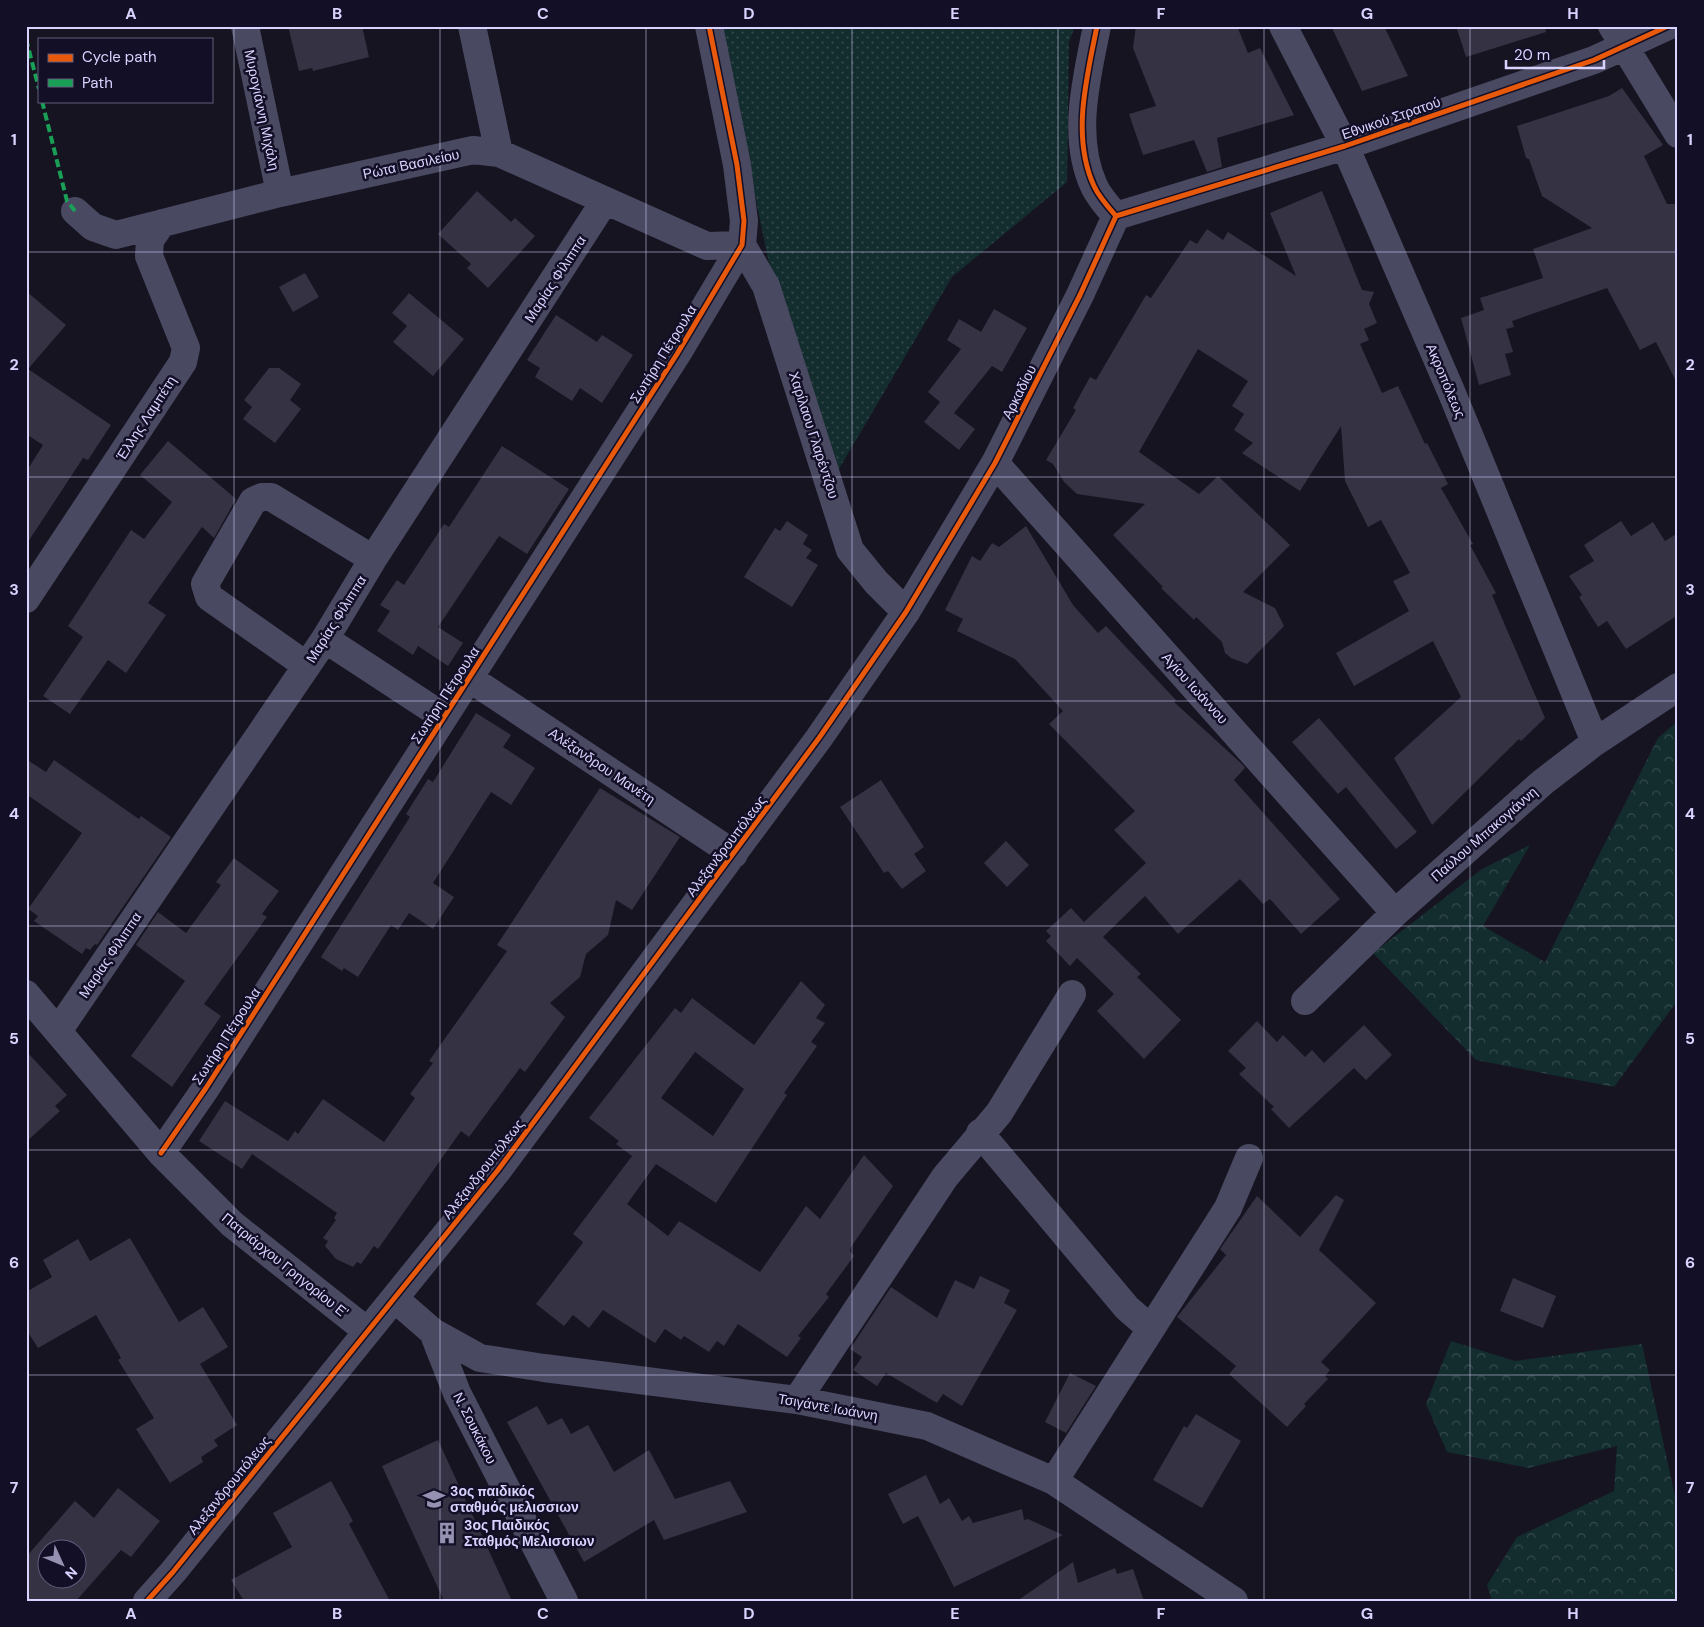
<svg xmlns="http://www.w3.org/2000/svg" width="1704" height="1627" font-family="'DM Sans',sans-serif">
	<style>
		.grass { fill: url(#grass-dots) }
		.forest { fill: url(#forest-crowns) }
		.building { fill: #343243; fill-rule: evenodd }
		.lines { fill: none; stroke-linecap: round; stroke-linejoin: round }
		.minor { stroke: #4a4962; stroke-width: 28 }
		.quiet { stroke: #1a9f57; stroke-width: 4; stroke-dasharray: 8 4; stroke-linecap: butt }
		.cycleway-casing { stroke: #130f26; stroke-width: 8 }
		.cycleway { stroke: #e8590c; stroke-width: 5 }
		.grid { fill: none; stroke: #d9d4ff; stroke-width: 1; stroke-opacity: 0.55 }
		.labels { text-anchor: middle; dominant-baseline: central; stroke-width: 5; stroke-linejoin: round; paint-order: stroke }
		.street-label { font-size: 14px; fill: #d9d4ff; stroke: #130f26 }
		.poi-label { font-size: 14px; font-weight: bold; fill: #d9d4ff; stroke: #130f26; text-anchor: start }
		.neatline { fill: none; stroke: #d9d4ff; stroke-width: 2 }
		.grid-label { font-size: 16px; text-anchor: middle; font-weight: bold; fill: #d9d4ff }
	</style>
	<defs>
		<pattern id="grass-dots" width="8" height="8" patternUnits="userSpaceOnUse" patternTransform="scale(1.25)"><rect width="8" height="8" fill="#132c2d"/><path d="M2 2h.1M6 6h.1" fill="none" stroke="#354a4c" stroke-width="1.8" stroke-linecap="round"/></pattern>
		<pattern id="forest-crowns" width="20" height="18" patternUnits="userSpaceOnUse" patternTransform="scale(1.25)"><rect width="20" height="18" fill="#132c2d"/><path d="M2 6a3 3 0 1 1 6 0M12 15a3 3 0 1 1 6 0" fill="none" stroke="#354a4c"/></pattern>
	</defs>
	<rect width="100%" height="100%" fill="#161421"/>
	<path class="grass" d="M 720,26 L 1075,26 L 1069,42 L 1067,182 L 952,277 L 833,479 L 772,278 Z"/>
	<path class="forest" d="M 1678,721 L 1676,815 L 1678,816 L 1678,1000 L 1614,1087 L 1476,1060 L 1373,953 L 1482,869 L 1530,845 L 1483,926 L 1545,962 L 1658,738 Z
		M 1451,1341 L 1515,1361 L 1642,1344 L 1678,1510 L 1678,1601 L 1492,1601 L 1487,1585 L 1517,1537 L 1614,1491 L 1617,1446 L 1528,1468 L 1447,1452 L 1426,1404 Z"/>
	<path class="building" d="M 288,26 L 362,26 L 369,57 L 313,71 L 312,68 L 299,71 Z
		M 1136,26 L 1237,26 L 1248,53 L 1260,48 L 1294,115 L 1217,138 L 1222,167 L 1207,172 L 1194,140 L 1143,155 L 1129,114 L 1156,106 L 1133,48 Z
		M 1331,26 L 1384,26 L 1408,76 L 1362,91 Z
		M 1456,26 L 1545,26 L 1546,32 L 1466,57 Z
		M 1622,88 L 1663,145 L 1644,156 L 1667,204 L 1678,204 L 1678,385 L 1656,342 L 1640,350 L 1607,288 L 1512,321 L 1514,327 L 1506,329 L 1513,352 L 1505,354 L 1511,375 L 1479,385 L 1461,318 L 1484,310 L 1480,298 L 1543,278 L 1533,249 L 1592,228 L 1542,196 L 1529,159 L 1526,158 L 1517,126 L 1609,96 Z
		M 477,191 L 511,222 L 515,218 L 535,236 L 488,288 L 467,268 L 471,264 L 438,234 Z
		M 1322,191 L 1362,290 L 1374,292 L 1369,304 L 1377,323 L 1364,329 L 1369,340 L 1360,344 L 1382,393 L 1398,386 L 1425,444 L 1427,443 L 1448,484 L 1441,488 L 1473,544 L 1470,545 L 1496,593 L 1492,595 L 1545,718 L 1521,741 L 1519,739 L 1432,825 L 1394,758 L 1461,697 L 1433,641 L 1354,686 L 1336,653 L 1409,611 L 1393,581 L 1410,573 L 1381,520 L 1368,527 L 1345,481 L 1341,426 L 1300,491 L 1242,453 L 1253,443 L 1234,430 L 1244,414 L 1232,406 L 1248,381 L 1198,349 L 1139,452 L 1199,494 L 1218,476 L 1290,545 L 1243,592 L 1275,608 L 1284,626 L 1247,664 L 1231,658 L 1225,653 L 1222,642 L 1196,617 L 1194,620 L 1161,588 L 1163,587 L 1113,535 L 1145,504 L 1077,494 L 1064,482 L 1053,464 L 1046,460 L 1076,410 L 1073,408 L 1090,377 L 1096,380 L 1146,295 L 1151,298 L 1190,240 L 1197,244 L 1207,229 L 1223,240 L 1228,232 L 1296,276 L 1270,213 Z
		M 305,273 L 319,297 L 293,312 L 279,287 Z
		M 26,291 L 66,325 L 28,369 L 111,425 L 88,460 L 83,458 L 26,545 L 26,472 L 43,445 L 26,434 Z
		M 409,293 L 464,339 L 433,376 L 393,342 L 407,326 L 392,313 Z
		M 994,309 L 1027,328 L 1002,372 L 992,366 L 954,413 L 975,429 L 959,450 L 924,422 L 940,402 L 945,406 L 928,392 L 961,349 L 947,340 L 959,319 L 981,332 Z
		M 556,315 L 597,342 L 602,335 L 633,355 L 602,403 L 580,388 L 572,401 L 535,377 L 540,368 L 527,360 Z
		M 269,368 L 279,368 L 301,384 L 290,400 L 301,409 L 275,443 L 243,419 L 252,407 L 244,400 Z
		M 168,441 L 236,499 L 214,538 L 202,527 L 148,603 L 166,615 L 126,673 L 108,660 L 70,714 L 43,696 L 83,637 L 68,626 L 131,530 L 144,539 L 172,502 L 140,475 Z
		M 502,446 L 569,489 L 527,554 L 499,536 L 438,627 L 463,643 L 448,666 L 418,646 L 413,655 L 377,631 L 390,611 L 380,605 L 397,580 L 404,585 L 444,524 L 449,527 Z
		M 787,521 L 808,535 L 803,544 L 812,550 L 806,558 L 818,565 L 792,607 L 744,577 L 775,528 L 780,531 Z
		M 1621,521 L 1631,536 L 1653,522 L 1665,541 L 1678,533 L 1678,615 L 1626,649 L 1607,621 L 1598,627 L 1579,597 L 1582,595 L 1569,576 L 1594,561 L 1584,545 Z
		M 1026,526 L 1073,605 L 1098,633 L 1106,626 L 1176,700 L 1174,702 L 1243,765 L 1245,768 L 1234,780 L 1340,899 L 1301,934 L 1270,899 L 1263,904 L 1240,879 L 1178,934 L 1145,896 L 1103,937 L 1141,974 L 1137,977 L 1181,1020 L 1144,1059 L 1097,1011 L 1114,994 L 1077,958 L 1070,966 L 1046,941 L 1051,936 L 1046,931 L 1071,908 L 1084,922 L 1146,863 L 1114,830 L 1135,811 L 1049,724 L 1063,711 L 1015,659 L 957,631 L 963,619 L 945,610 L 972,556 L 980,561 L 992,543 L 999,547 Z
		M 476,713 L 511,735 L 503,747 L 535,768 L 511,805 L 491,792 L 433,883 L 454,897 L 433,929 L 409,913 L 398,930 L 391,925 L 358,977 L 344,968 L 342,971 L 321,957 L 410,817 L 406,814 L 428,779 L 433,782 Z
		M 1319,718 L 1417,832 L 1396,849 L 1346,787 L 1338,794 L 1292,742 Z
		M 26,759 L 46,772 L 54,760 L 139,819 L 141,816 L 171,837 L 97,945 L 95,944 L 90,950 L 86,948 L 82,954 L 34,921 L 38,916 L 28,909 L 82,833 L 26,794 Z
		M 881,780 L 924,847 L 914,854 L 926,871 L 902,889 L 888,871 L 884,873 L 840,807 Z
		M 600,788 L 680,837 L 632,910 L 616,900 L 608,935 L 586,954 L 580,977 L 550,1003 L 565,1017 L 525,1072 L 520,1068 L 469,1137 L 461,1131 L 378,1249 L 374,1246 L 361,1264 L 357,1262 L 353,1267 L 336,1259 L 325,1246 L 328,1241 L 323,1238 L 336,1220 L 334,1218 L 337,1213 L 252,1154 L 242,1169 L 199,1141 L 225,1101 L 288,1141 L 295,1131 L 298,1134 L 323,1099 L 384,1142 L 415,1098 L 410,1094 L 433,1063 L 429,1061 L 507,951 L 497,945 Z
		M 1006,841 L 1029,865 L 1007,887 L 984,863 Z
		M 234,858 L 279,891 L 262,914 L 267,917 L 204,1004 L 221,1016 L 172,1087 L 131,1056 L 185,981 L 136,945 L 158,912 L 186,933 L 221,885 L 216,882 Z
		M 801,981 L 825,1005 L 816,1018 L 825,1023 L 811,1042 L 817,1046 L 784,1093 L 787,1095 L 716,1203 L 656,1164 L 627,1204 L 668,1236 L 679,1221 L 760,1272 L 806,1206 L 820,1219 L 864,1155 L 893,1186 L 851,1247 L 850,1251 L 854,1256 L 826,1294 L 829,1297 L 798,1336 L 801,1338 L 787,1357 L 738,1324 L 724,1346 L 717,1341 L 709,1352 L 684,1336 L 681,1340 L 665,1329 L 655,1343 L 603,1310 L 589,1328 L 573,1315 L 564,1326 L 536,1304 L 582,1244 L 583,1242 L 573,1234 L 632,1156 L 616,1144 L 619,1141 L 589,1118 L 675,1008 L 681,1013 L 692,998 L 754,1045 ZM 695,1052 L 744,1089 L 713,1136 L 661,1098 Z
		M 1257,1021 L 1277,1042 L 1283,1035 L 1305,1057 L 1312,1050 L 1324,1063 L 1364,1025 L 1392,1055 L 1366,1080 L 1354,1068 L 1289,1128 L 1271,1109 L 1274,1107 L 1239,1074 L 1246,1068 L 1228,1051 Z
		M 26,1051 L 67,1095 L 55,1106 L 60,1111 L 26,1142 Z
		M 1336,1195 L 1344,1200 L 1319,1250 L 1376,1303 L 1321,1362 L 1330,1370 L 1325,1376 L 1328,1379 L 1304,1404 L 1306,1406 L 1287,1427 L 1229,1374 L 1236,1366 L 1177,1317 L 1226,1255 L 1220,1249 L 1257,1196 L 1300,1237 Z
		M 130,1238 L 179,1322 L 203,1307 L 228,1347 L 200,1364 L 237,1425 L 214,1440 L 218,1446 L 201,1457 L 203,1462 L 170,1483 L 136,1429 L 154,1418 L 118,1360 L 121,1358 L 96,1315 L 38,1348 L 26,1329 L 26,1292 L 52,1277 L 43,1260 L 78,1239 L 90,1261 Z
		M 980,1276 L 1010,1290 L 1004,1303 L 1017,1310 L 962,1406 L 943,1394 L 937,1403 L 886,1373 L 877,1386 L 853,1370 L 862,1357 L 850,1349 L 891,1287 L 937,1318 L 955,1280 L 974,1289 Z
		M 1513,1278 L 1556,1296 L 1543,1328 L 1500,1311 Z
		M 1070,1373 L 1096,1386 L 1066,1433 L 1045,1422 Z
		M 537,1406 L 548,1425 L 562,1418 L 571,1434 L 588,1425 L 614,1472 L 649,1450 L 675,1499 L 730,1481 L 747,1512 L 664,1540 L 654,1520 L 584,1562 L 507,1422 Z
		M 1196,1414 L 1241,1441 L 1202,1508 L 1153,1480 L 1184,1426 L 1187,1428 Z
		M 438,1440 L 512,1601 L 444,1601 L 382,1466 Z
		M 926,1475 L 940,1504 L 949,1498 L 962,1521 L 969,1516 L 973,1523 L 1022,1509 L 1024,1520 L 1028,1519 L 1063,1535 L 954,1587 L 918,1516 L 903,1524 L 888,1494 Z
		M 331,1481 L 353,1521 L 349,1524 L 390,1601 L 244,1601 L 231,1580 L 292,1547 L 273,1513 Z
		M 118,1488 L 160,1521 L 131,1557 L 121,1550 L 76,1601 L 26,1601 L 26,1557 L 75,1501 L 94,1518 ZM 48,1550 L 78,1550 L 78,1580 L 48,1580 Z
		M 1073,1562 L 1078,1583 L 1115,1568 L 1117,1574 L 1133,1569 L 1144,1601 L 1017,1601 Z"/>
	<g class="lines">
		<path class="minor" d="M 245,26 L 280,193
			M 472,26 L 499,153
			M 1097,26 C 1087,77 1071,136 1094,186 C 1099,197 1108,207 1116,216
			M 1283,26 L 1345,146 L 1451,391 L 1595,742
			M 1612,26 L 1678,134
			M 75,211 L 93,227 L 116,235 L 280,193 L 473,150 L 499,153 L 707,246 L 742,245
			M 1116,216 L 1345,146 L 1594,60 L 1668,26
			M 742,245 L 766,286 L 850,550 L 876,582 L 906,612
			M 995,463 L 1395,913
			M 26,599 L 183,362 L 186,348 L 149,256 L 150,240 L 162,223
			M 325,639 L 444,717
			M 307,666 L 209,597 L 205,584 L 253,501 L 262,497 L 271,497 L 373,559
			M 469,678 L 734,854
			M 26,994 L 161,1153 L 232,1224 L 367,1331
			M 1305,1001 L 1395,913 L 1543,782 L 1595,742 L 1678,687
			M 58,1031 L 325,639 L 373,559 L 604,202
			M 980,1133 L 1127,1308 L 1150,1328
			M 161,1153 L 206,1088 L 677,354 L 742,245 L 744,221 L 737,165 L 709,26
			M 395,1299 L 433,1332 L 480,1358 L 544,1368 L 797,1400 L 927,1426 L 1054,1481 L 1234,1601
			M 433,1332 L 457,1393 L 564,1601
			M 797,1400 L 945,1177 L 999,1113 L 1072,994
			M 1054,1481 L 1228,1208 L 1249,1158
			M 147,1601 L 173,1572 L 498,1170 L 819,738 L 906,612 L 995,463 L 1080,295 L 1116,216"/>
		<path class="quiet" d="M 26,39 L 39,89
			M 42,101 L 67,201 L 75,211"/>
		<g class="cycleway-casing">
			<path id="cycleway" d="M 1097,26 C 1087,77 1071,136 1094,186 C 1099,197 1108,207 1116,216
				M 1116,216 L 1345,146 L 1594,60 L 1668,26
				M 161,1153 L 206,1088 L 677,354 L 742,245 L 744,221 L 737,165 L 709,26
				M 147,1601 L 173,1572 L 498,1170 L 819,738 L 906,612 L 995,463 L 1080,295 L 1116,216"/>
		</g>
		<use href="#cycleway" class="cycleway"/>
	</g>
	<path class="grid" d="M 234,26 L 234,1601M 440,26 L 440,1601M 646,26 L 646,1601M 852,26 L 852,1601M 1058,26 L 1058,1601M 1264,26 L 1264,1601M 1470,26 L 1470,1601M 26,252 L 1678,252M 26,477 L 1678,477M 26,701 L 1678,701M 26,926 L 1678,926M 26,1150 L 1678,1150M 26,1375 L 1678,1375"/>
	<defs>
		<g id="school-bare" transform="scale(1.725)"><path d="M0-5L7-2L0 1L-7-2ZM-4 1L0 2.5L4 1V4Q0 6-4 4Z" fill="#9591b1" stroke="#130f26" stroke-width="2.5" paint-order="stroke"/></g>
		<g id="building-bare" transform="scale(1.725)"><path d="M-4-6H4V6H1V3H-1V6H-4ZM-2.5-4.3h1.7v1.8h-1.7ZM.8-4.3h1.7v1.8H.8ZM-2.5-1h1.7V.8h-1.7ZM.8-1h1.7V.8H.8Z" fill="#9591b1" stroke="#130f26" stroke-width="2.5" paint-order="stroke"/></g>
	</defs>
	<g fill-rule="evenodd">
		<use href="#school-bare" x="434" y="1499"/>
		<use href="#building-bare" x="447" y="1533"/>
	</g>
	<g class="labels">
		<g class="street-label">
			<text transform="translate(262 110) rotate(78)">Μυρογιάννη Μιχάλη</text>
			<text transform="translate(1391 118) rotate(-19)">Εθνικού Στρατού</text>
			<text transform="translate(411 164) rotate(-12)">Ρώτα Βασιλείου</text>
			<text transform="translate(555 279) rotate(-57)">Μαρίας Φίλιππα</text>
			<text transform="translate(663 354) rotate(-58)">Σωτήρη Πέτρουλα</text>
			<text transform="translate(1446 381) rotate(67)">Ακροπόλεως</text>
			<text transform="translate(1019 392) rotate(-63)">Αρκαδίου</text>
			<text transform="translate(146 418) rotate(-57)">Έλλης Λαμπέτη</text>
			<text transform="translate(814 435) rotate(72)">Χαρίλαου Γλαρέντζου</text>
			<text transform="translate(336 619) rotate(-58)">Μαρίας Φίλιππα</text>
			<text transform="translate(1195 688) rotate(48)">Αγίου Ιωάννου</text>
			<text transform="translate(445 695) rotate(-57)">Σωτήρη Πέτρουλα</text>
			<text transform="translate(602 766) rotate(34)">Αλέξανδρου Μανέτη</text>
			<text transform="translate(1484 834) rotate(-41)">Παύλου Μπακογιάννη</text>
			<text transform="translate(726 846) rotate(-53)">Αλεξανδρουπόλεως</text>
			<text transform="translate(110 955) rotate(-56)">Μαρίας Φίλιππα</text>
			<text transform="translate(226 1036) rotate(-57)">Σωτήρη Πέτρουλα</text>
			<text transform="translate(483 1169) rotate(-52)">Αλεξανδρουπόλεως</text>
			<text transform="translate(285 1265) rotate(39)">Πατριάρχου Γρηγορίου Ε'</text>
			<text transform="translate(828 1407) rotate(10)">Τσιγάντε Ιωάννη</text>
			<text transform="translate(475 1428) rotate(63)">Ν. Σουκάκου</text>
			<text transform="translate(229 1485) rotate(-51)">Αλεξανδρουπόλεως</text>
		</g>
		<g class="poi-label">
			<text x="450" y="1491">3ος παιδικός<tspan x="450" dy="16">σταθμός μελισσιων</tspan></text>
			<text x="464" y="1525">3ος Παιδικός<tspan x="464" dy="16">Σταθμός Μελισσιων</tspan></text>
		</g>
	</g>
	<rect width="1704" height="1627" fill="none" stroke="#130f26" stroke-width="55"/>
	<rect x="38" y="38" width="175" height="65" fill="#130f26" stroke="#625e7d"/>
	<rect x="48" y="54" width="25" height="8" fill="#e8590c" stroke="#625e7d"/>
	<text x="82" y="62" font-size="15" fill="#d9d4ff">Cycle path</text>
	<rect x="48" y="79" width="25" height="8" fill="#1a9f57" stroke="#625e7d"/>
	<text x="82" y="88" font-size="15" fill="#d9d4ff">Path</text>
	<g transform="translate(62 1564) rotate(134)"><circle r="24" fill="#130f26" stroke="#625e7d"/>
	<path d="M0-4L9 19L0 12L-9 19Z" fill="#9591b1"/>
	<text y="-8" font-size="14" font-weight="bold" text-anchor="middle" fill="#d9d4ff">N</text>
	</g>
	<path d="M1506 60v8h98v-8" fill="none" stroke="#d9d4ff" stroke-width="2.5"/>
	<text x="1514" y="60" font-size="15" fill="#d9d4ff" stroke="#130f26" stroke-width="4" paint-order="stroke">20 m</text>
	<rect x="28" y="28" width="1648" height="1572" class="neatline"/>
	<g class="grid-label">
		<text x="131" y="19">A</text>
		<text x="337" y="19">B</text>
		<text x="543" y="19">C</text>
		<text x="749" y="19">D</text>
		<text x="955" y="19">E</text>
		<text x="1161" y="19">F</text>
		<text x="1367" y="19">G</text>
		<text x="1573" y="19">H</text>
		<text x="14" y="145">1</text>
		<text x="1690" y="145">1</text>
		<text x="14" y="370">2</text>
		<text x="1690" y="370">2</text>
		<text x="14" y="595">3</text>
		<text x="1690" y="595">3</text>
		<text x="14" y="819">4</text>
		<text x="1690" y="819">4</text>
		<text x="14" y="1044">5</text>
		<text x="1690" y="1044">5</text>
		<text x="14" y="1268">6</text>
		<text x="1690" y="1268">6</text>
		<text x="14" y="1493">7</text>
		<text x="1690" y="1493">7</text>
		<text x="131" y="1619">A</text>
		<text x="337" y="1619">B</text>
		<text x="543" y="1619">C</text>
		<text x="749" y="1619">D</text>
		<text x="955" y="1619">E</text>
		<text x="1161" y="1619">F</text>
		<text x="1367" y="1619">G</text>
		<text x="1573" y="1619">H</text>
	</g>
</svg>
